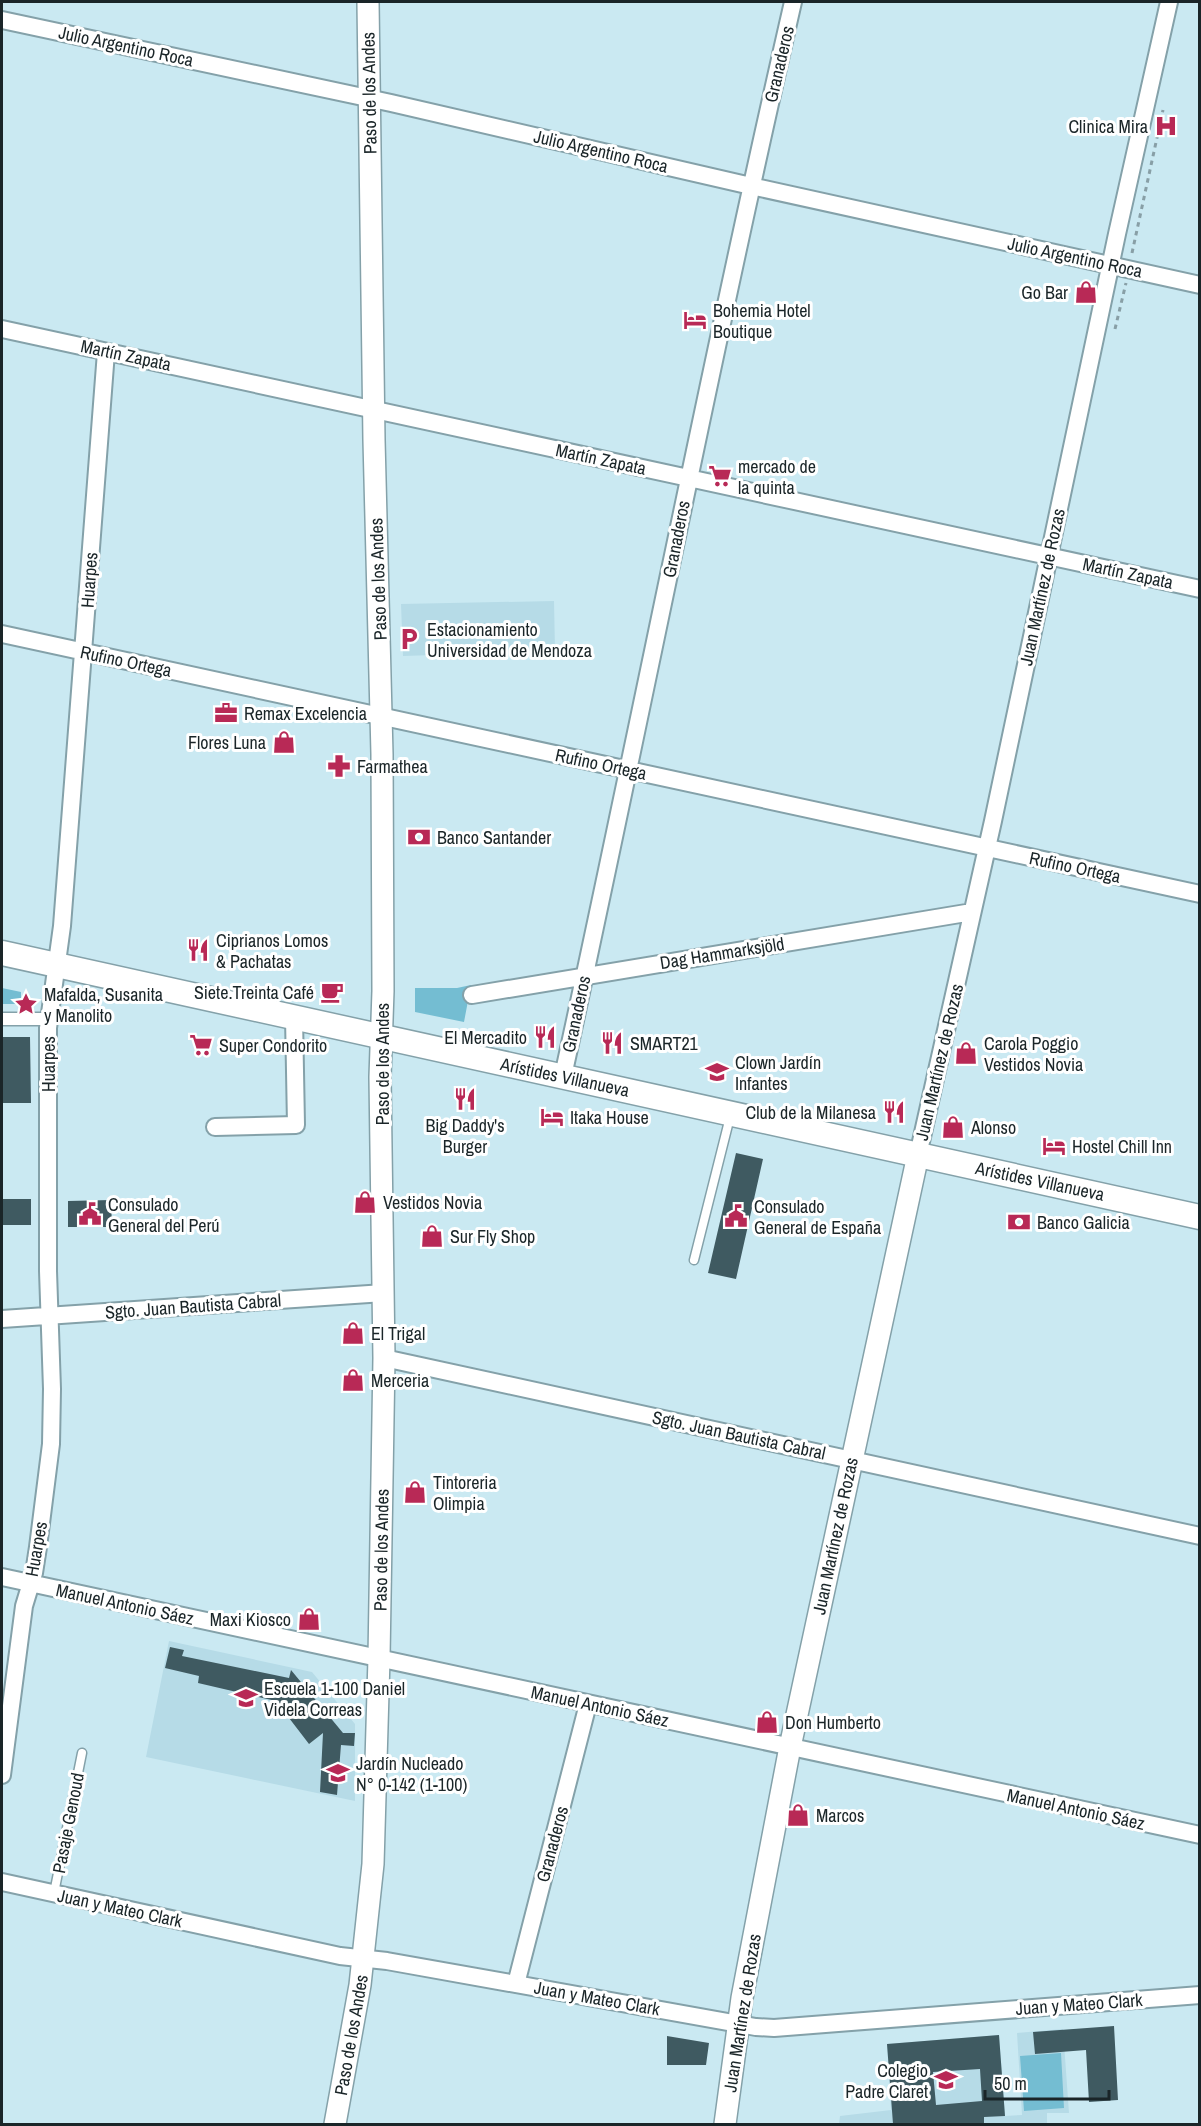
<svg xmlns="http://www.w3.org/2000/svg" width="1201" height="2126" font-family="'Archivo Narrow',sans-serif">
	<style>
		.built { fill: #b6dbe7 }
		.green { fill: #74bdd2 }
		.building { fill: #3f5a61; fill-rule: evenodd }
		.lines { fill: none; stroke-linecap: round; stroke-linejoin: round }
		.service-casing { stroke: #84a1a9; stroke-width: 11 }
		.pedestrian-casing { stroke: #84a1a9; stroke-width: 15 }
		.minor-casing { stroke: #84a1a9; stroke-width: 20 }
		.tertiary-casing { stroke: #84a1a9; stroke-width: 24 }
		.secondary-casing { stroke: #84a1a9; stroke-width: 27 }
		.path { stroke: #889fa6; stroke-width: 3; stroke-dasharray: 4.5 4.5; stroke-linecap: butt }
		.service { stroke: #fff; stroke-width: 8 }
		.pedestrian { stroke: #fff; stroke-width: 12 }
		.minor { stroke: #fff; stroke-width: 16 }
		.tertiary { stroke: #fff; stroke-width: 21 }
		.secondary { stroke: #fff; stroke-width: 24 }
		.labels { text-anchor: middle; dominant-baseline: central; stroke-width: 6; stroke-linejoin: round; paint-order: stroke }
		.street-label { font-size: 18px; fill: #1a2528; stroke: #fff }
		.poi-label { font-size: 18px; fill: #1a2528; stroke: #fff; text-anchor: start }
	</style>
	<rect width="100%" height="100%" fill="#cae9f2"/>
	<path class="built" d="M 554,601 L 555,651 L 403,656 L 401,604 Z
		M 169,1641 L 312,1672 L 355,1724 L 355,1801 L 146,1757 Z
		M 1063,2029 L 1069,2113 L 1047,2113 L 1047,2124 L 839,2124 L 840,2116 L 891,2110 L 887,2044 L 999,2035 L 1005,2116 L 1022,2115 L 1017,2033 Z"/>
	<path class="green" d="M 471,985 L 464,1022 L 415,1012 L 415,988 L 457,988 Z
		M 2,988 L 21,992 L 21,1004 L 2,1004 Z
		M 1061,2053 L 1064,2108 L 1024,2111 L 1020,2056 Z"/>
	<path class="building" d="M 2,1037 L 30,1037 L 31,1103 L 2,1103 Z
		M 736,1153 L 763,1159 L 736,1279 L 708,1273 Z
		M 2,1199 L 31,1199 L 31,1225 L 2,1225 Z
		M 111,1200 L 112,1227 L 68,1227 L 68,1201 Z
		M 170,1647 L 184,1650 L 182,1656 L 289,1678 L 291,1670 L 343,1733 L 355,1733 L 354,1746 L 341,1745 L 337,1795 L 320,1792 L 323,1733 L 309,1744 L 276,1701 L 198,1683 L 199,1676 L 165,1668 Z
		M 1114,2026 L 1118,2100 L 1089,2102 L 1086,2050 L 1035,2054 L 1033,2032 Z
		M 999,2035 L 1005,2116 L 984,2117 L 984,2124 L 893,2124 L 887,2044 ZM 980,2069 L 982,2101 L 936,2105 L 933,2072 Z
		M 667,2036 L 709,2043 L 706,2065 L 667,2065 Z"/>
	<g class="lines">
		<g class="service-casing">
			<path id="service" d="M 694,1260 L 730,1117
				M 54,1893 L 82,1753"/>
		</g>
		<g class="pedestrian-casing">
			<path id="pedestrian" d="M 2,1019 L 49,1019"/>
		</g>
		<g class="minor-casing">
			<path id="minor" d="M 2,20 L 391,103 L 751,186 L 1200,285
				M 2,329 L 1200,589
				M 2,634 L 1200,894
				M 472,995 L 972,912
				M 563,1076 C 641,718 711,359 793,2
				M 215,1127 L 296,1125 L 294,1017
				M 918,1155 L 993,821 L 1117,234 L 1169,2
				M 2,1319 L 384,1293
				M 384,1358 L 1200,1536
				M 2,1577 L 1200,1835
				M 2,1775 L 24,1606 L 34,1573 L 38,1547 L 51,1444 L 52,1389 L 48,1271 L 48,1028 L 62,926 L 106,352
				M 2,1882 L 340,1956 L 387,1961 L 756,2027 L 774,2028 L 1200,1995
				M 516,1984 L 588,1704"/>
		</g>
		<g class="tertiary-casing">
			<path id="tertiary" d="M 335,2124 L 360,1985 L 373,1864 L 379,1658 L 384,1358 L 380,1077 L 383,991 L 382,754 L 374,440 L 368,2
				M 725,2124 L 742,1998 L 790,1747 L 918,1155"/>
		</g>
		<g class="secondary-casing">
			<path id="secondary" d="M 2,953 L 1200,1217"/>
		</g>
		<path class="path" d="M 1132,253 L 1163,110
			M 1115,329 L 1126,283"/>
		<use href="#service" class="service"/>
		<use href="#pedestrian" class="pedestrian"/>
		<use href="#minor" class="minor"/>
		<use href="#tertiary" class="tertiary"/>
		<use href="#secondary" class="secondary"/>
	</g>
	<defs>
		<g id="hospital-bare" transform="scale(1.8)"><path d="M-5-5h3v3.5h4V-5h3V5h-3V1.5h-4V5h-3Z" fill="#b82956" stroke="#fff" stroke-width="2.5" paint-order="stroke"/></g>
		<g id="shop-bare" transform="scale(1.8)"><path d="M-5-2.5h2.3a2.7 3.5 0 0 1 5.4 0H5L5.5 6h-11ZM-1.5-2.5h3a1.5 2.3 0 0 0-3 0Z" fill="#b82956" stroke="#fff" stroke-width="2.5" paint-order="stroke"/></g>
		<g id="hotel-bare" transform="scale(1.8)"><path d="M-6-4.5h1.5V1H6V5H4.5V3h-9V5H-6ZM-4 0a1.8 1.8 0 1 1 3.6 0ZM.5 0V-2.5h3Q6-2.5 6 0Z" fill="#b82956" stroke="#fff" stroke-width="2.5" paint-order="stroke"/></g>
		<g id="supermarket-bare" transform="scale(1.8)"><path d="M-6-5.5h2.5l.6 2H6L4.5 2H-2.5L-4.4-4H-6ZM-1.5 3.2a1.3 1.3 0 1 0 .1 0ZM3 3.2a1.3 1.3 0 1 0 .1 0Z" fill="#b82956" stroke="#fff" stroke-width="2.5" paint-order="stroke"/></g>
		<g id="parking-bare" transform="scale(1.8)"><path d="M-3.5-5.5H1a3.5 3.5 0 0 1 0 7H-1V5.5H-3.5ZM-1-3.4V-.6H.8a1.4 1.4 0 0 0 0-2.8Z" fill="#b82956" stroke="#fff" stroke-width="2.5" paint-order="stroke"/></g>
		<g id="office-bare" transform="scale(1.8)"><path d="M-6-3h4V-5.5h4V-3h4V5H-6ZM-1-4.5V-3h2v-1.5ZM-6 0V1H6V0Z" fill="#b82956" stroke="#fff" stroke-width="2.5" paint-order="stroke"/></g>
		<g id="pharmacy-bare" transform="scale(1.8)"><path d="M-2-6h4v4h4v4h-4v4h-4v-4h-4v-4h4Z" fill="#b82956" stroke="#fff" stroke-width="2.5" paint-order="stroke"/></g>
		<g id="bank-bare" transform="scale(1.8)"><path d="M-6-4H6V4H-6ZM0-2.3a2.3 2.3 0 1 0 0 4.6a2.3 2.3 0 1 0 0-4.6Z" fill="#b82956" stroke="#fff" stroke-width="2.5" paint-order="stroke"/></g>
		<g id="restaurant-bare" transform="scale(1.8)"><path d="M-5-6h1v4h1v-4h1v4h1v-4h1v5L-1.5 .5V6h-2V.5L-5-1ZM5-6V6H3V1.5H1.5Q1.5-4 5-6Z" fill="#b82956" stroke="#fff" stroke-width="2.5" paint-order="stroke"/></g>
		<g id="cafe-bare" transform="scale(1.8)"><path d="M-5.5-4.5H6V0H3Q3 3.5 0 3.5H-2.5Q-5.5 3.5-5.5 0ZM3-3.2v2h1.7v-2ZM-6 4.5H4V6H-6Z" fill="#b82956" stroke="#fff" stroke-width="2.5" paint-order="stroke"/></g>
		<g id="sight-bare" transform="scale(1.8)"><path d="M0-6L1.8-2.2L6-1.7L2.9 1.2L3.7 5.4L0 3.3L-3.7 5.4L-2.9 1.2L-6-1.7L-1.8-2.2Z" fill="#b82956" stroke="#fff" stroke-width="2.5" paint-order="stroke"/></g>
		<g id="school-bare" transform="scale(1.8)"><path d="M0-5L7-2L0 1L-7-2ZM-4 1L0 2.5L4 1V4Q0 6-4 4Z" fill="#b82956" stroke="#fff" stroke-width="2.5" paint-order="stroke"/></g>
		<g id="civic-bare" transform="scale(1.8)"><path d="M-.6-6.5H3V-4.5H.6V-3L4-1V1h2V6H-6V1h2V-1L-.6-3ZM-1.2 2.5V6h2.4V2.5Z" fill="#b82956" stroke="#fff" stroke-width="2.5" paint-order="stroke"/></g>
	</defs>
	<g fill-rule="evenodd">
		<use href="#hospital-bare" x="1166" y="126"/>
		<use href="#shop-bare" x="1086" y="292"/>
		<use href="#hotel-bare" x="695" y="320"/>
		<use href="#supermarket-bare" x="720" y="476"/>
		<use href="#parking-bare" x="409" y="639"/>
		<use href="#office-bare" x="226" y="713"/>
		<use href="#shop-bare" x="284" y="742"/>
		<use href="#pharmacy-bare" x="339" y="766"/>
		<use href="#bank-bare" x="419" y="837"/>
		<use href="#restaurant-bare" x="198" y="950"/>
		<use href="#cafe-bare" x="332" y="992"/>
		<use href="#sight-bare" x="26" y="1004"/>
		<use href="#restaurant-bare" x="545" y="1037"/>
		<use href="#restaurant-bare" x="612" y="1043"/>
		<use href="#supermarket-bare" x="201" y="1045"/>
		<use href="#shop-bare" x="966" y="1053"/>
		<use href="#school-bare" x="717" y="1072"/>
		<use href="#restaurant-bare" x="465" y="1099"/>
		<use href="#restaurant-bare" x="894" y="1112"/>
		<use href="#hotel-bare" x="552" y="1117"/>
		<use href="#shop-bare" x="953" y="1127"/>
		<use href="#hotel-bare" x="1054" y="1146"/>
		<use href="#shop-bare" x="365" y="1202"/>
		<use href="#civic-bare" x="90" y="1214"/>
		<use href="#civic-bare" x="736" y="1216"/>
		<use href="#bank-bare" x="1019" y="1222"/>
		<use href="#shop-bare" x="432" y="1236"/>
		<use href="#shop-bare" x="353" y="1333"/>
		<use href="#shop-bare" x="353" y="1380"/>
		<use href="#shop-bare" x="415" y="1492"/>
		<use href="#shop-bare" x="309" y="1619"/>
		<use href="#school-bare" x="246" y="1698"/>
		<use href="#shop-bare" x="767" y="1722"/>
		<use href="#school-bare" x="338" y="1773"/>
		<use href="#shop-bare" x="798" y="1815"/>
		<use href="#school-bare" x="946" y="2080"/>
	</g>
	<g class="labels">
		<g class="street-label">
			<text transform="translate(126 46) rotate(12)">Julio Argentino Roca</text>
			<text transform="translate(779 64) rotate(-77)">Granaderos</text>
			<text transform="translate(369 93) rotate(-91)">Paso de los Andes</text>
			<text transform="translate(601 151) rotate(13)">Julio Argentino Roca</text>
			<text transform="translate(1075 257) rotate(12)">Julio Argentino Roca</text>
			<text transform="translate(126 355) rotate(12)">Martín Zapata</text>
			<text transform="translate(601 459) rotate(12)">Martín Zapata</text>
			<text transform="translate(676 539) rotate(-79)">Granaderos</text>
			<text transform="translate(1128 573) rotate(12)">Martín Zapata</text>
			<text transform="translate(378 579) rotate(-92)">Paso de los Andes</text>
			<text transform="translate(89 580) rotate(-86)">Huarpes</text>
			<text transform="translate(1042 587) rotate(-78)">Juan Martínez de Rozas</text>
			<text transform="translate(126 661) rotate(12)">Rufino Ortega</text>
			<text transform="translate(601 764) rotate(12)">Rufino Ortega</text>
			<text transform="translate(1075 867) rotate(12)">Rufino Ortega</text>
			<text transform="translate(722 953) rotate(-9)">Dag Hammarksjöld</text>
			<text transform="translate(576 1014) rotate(-78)">Granaderos</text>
			<text transform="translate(939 1062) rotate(-77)">Juan Martínez de Rozas</text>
			<text transform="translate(48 1064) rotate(-90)">Huarpes</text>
			<text transform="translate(382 1064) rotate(-90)">Paso de los Andes</text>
			<text transform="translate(565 1077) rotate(12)">Arístides Villanueva</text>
			<text transform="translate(1040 1181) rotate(12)">Arístides Villanueva</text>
			<text transform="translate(193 1306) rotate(-4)">Sgto. Juan Bautista Cabral</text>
			<text transform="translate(739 1435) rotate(12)">Sgto. Juan Bautista Cabral</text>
			<text transform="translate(835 1536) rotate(-78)">Juan Martínez de Rozas</text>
			<text transform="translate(36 1549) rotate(-80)">Huarpes</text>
			<text transform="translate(381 1550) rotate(-89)">Paso de los Andes</text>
			<text transform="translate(125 1604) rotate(12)">Manuel Antonio Sáez</text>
			<text transform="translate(600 1706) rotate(12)">Manuel Antonio Sáez</text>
			<text transform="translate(1076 1809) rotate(12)">Manuel Antonio Sáez</text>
			<text transform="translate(68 1823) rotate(-79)">Pasaje Genoud</text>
			<text transform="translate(552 1844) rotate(-75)">Granaderos</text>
			<text transform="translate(120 1908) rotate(12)">Juan y Mateo Clark</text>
			<text transform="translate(597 1998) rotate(10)">Juan y Mateo Clark</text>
			<text transform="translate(1079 2004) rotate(-4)">Juan y Mateo Clark</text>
			<text transform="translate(742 2013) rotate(-81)">Juan Martínez de Rozas</text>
			<text transform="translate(351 2035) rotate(-80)">Paso de los Andes</text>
		</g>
		<g class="poi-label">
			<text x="1148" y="126" text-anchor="end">Clinica Mira</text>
			<text x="1068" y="292" text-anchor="end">Go Bar</text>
			<text x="713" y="310">Bohemia Hotel<tspan x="713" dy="21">Boutique</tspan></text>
			<text x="738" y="466">mercado de<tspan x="738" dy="21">la quinta</tspan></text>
			<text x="427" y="629">Estacionamiento<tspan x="427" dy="21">Universidad de Mendoza</tspan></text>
			<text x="244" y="713">Remax Excelencia</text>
			<text x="266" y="742" text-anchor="end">Flores Luna</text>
			<text x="357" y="766">Farmathea</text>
			<text x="437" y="837">Banco Santander</text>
			<text x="216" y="940">Ciprianos Lomos<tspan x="216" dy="21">&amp; Pachatas</tspan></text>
			<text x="314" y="992" text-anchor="end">Siete.Treinta Café</text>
			<text x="44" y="994">Mafalda, Susanita<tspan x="44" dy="21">y Manolito</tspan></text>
			<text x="527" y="1037" text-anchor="end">El Mercadito</text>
			<text x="630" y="1043">SMART21</text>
			<text x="984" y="1043">Carola Poggio<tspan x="984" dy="21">Vestidos Novia</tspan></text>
			<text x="219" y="1045">Super Condorito</text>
			<text x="735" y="1062">Clown Jardín<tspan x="735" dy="21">Infantes</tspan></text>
			<text x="876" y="1112" text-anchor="end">Club de la Milanesa</text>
			<text x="570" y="1117">Itaka House</text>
			<text x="465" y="1125" text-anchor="middle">Big Daddy's<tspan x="465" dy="21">Burger</tspan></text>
			<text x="971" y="1127">Alonso</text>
			<text x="1072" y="1146">Hostel Chill Inn</text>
			<text x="383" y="1202">Vestidos Novia</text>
			<text x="108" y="1204">Consulado<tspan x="108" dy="21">General del Perú</tspan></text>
			<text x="754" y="1206">Consulado<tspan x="754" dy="21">General de España</tspan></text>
			<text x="1037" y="1222">Banco Galicia</text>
			<text x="450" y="1236">Sur Fly Shop</text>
			<text x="371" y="1333">El Trigal</text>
			<text x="371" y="1380">Merceria</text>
			<text x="433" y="1482">Tintoreria<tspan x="433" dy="21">Olimpia</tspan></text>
			<text x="291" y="1619" text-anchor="end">Maxi Kiosco</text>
			<text x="264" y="1688">Escuela 1-100 Daniel<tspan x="264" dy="21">Videla Correas</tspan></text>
			<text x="785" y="1722">Don Humberto</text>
			<text x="356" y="1763">Jardín Nucleado<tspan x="356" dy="21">N° 0-142 (1-100)</tspan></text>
			<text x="816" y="1815">Marcos</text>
			<text x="928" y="2070" text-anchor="end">Colegio<tspan x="928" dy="21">Padre Claret</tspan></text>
		</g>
	</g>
	<rect width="1201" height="2126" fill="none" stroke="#1a2528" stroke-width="6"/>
	<path d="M985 2090v9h124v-9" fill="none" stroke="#1a2528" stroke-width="3"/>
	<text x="994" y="2090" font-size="18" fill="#1a2528" stroke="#ffffff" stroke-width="4.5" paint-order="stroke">50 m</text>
</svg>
